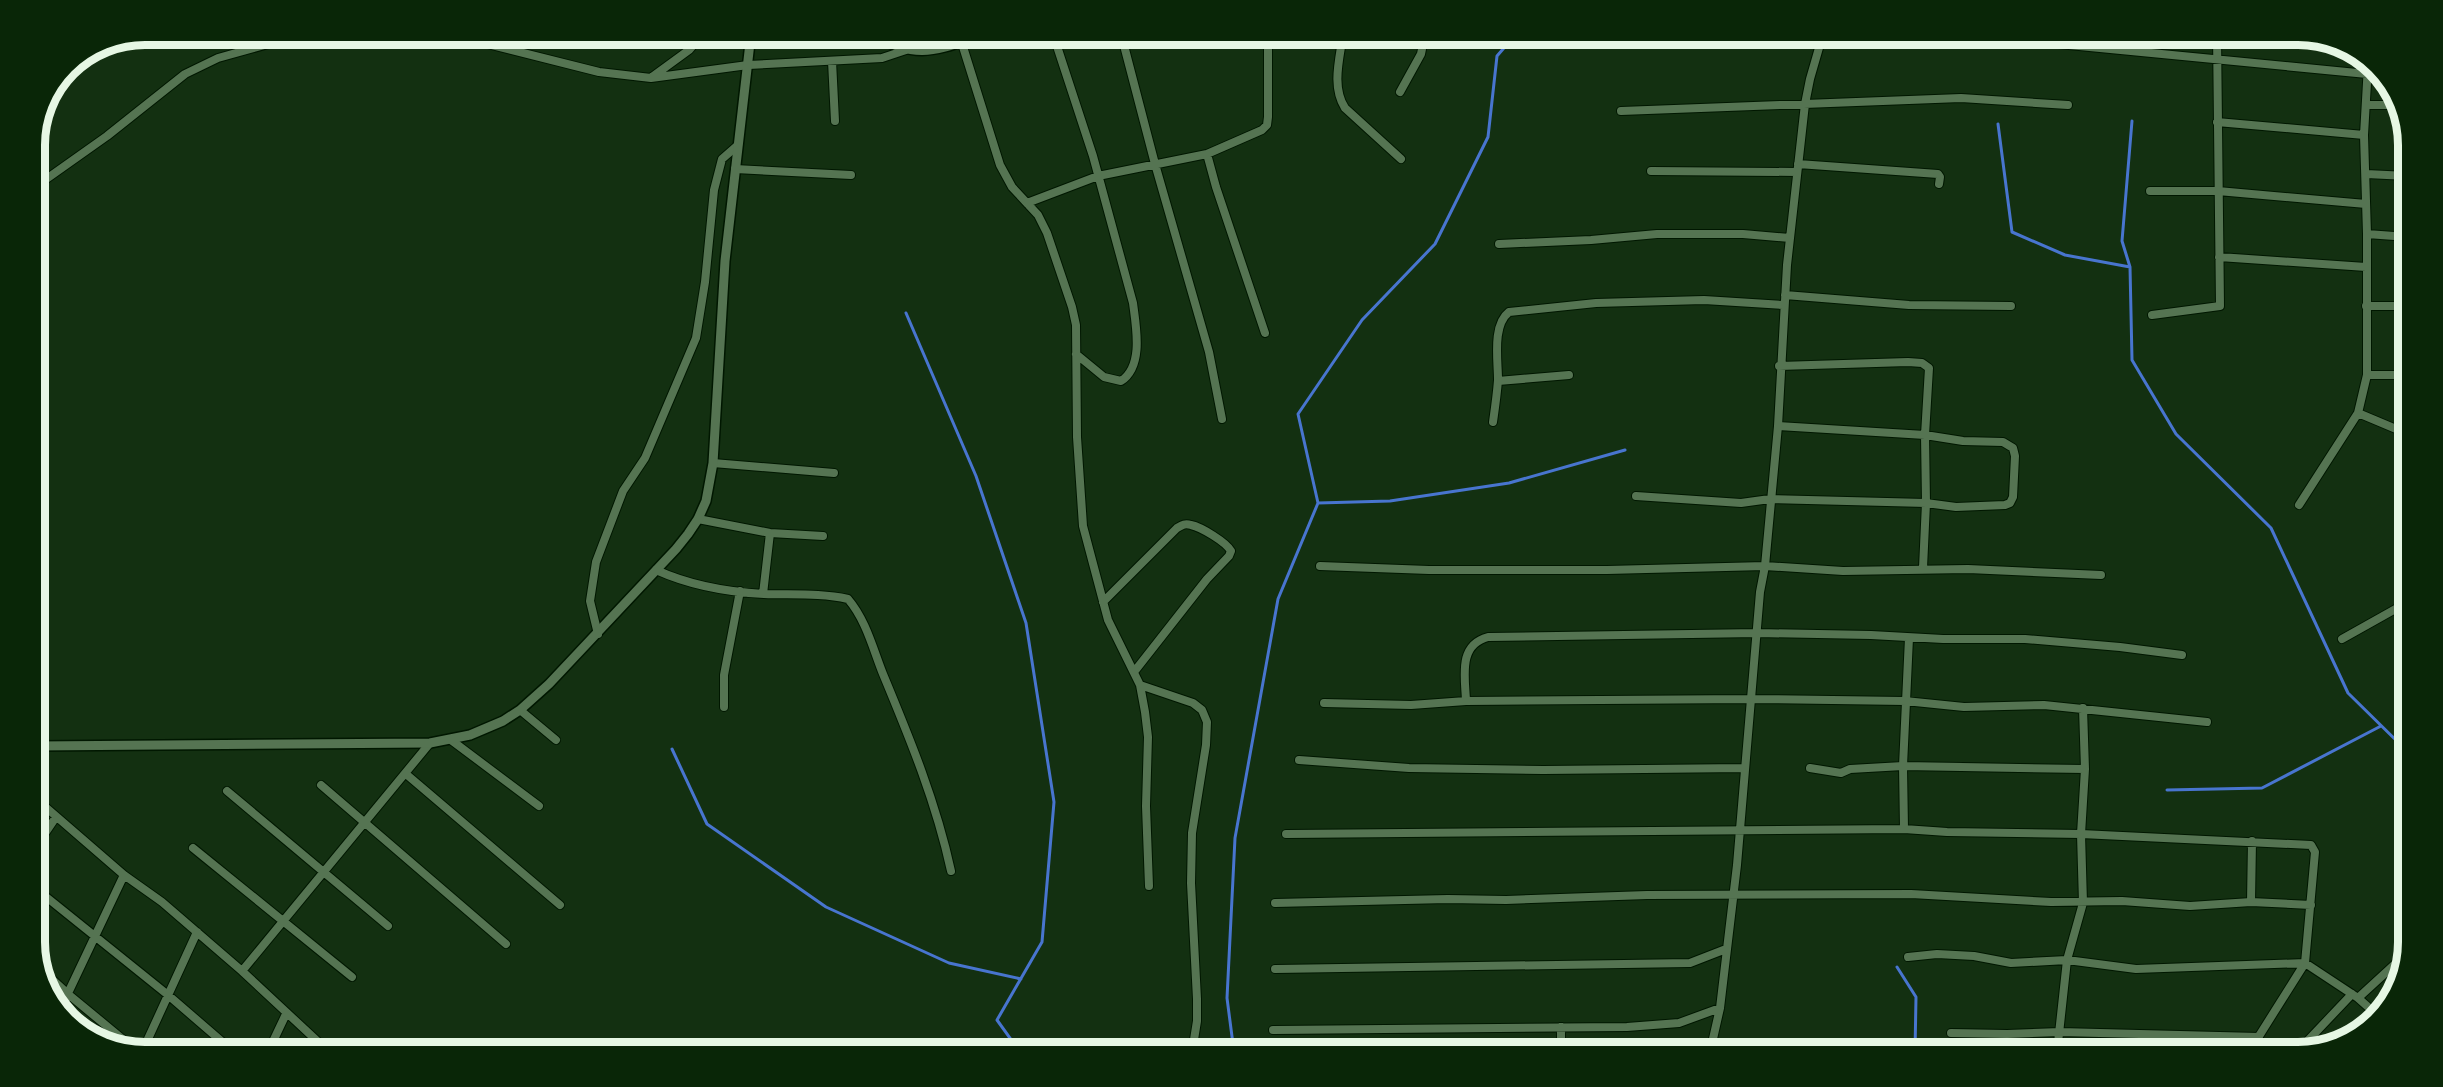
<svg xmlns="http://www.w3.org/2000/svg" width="2443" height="1087" font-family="'Roboto Condensed',sans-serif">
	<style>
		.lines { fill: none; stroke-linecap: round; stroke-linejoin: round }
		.stream { stroke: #4875cf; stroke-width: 3 }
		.minor-casing { stroke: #001700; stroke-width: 10 }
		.tertiary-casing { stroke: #001700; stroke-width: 12 }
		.minor { stroke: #557452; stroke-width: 8 }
		.tertiary { stroke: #557452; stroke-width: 9 }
		.rim { fill: none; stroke: #e6f7e4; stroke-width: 8 }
	</style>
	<rect width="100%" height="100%" fill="#133011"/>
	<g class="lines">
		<path class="stream" d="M 2132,121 L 2122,241 L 2130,267 L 2132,360 L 2176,434 L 2271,528 L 2348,693 L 2408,752
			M 1998,124 L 2012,232 L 2065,255 L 2130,267
			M 906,313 L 976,476 L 1026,623 L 1054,802 L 1042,942 L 997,1020 L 1020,1052
			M 1318,503 L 1390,501 L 1509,483 L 1625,450
			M 672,749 L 707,824 L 826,907 L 949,963 L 1021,979
			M 2167,790 L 2262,788 L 2381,726
			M 1897,967 L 1916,997 L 1915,1052
			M 1234,1052 L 1227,998 L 1235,838 L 1278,599 L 1318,503 L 1298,414 L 1362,320 L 1435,244 L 1488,137 L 1497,56 L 1516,34"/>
		<g class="minor-casing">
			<path id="minor" d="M 448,34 L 599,72 L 651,78 L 748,65 L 882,58 L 906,50
				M 959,34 L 1000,165 L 1012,187 L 1038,215 L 1047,233 L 1072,307 L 1076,325 L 1077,437 L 1083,526 L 1108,620 L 1140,685 L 1145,712 L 1148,737 L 1146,806 L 1149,886
				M 1053,34 L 1093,156 L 1133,303 C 1136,327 1144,366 1121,381 L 1104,377 L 1076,354
				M 1121,34 L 1155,164 L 1209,352 L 1222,419
				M 1343,34 C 1340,58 1331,86 1345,108 L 1401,159
				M 1942,34 L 2038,42 L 2367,74
				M 1823,36 L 1877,34
				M 1623,42 L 1821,41
				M 832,61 L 835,121
				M 2368,65 L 2364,135 L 2367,234 L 2367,375 L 2408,375
				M 652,77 L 689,50 L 703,34
				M 1400,92 L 1421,54 L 1425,34
				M 2366,105 L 2397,105
				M 1621,111 L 1961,98 L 2068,105
				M 2217,122 L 2364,135
				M 1207,154 L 1216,187 L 1265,333
				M 1798,164 L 1938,174 L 1940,177 L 1939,184
				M 735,169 L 851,175
				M 1651,171 L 1797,172
				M 2366,174 L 2408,176
				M 35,187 L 107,136 L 185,74 L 218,58 L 304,34
				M 2150,191 L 2218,191 L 2366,204
				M 1027,203 L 1098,176 L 1207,154 L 1262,130 L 1267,125 L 1268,117 L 1268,34
				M 2367,234 L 2408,237
				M 1499,244 L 1591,240 L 1657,234 L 1743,234 L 1790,238
				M 2219,257 L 2366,267
				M 1785,295 L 1909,305 L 2011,306
				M 2366,306 L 2408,306
				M 2152,315 L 2220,306 L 2217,34
				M 1779,366 L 1908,362 L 1922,363 L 1929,368 L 1925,435 L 1926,503 L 1923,568
				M 1498,381 L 1569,375
				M 2358,413 L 2408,434
				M 1493,422 C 1495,408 1497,394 1498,380 C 1498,360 1492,325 1509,312 L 1596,303 L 1704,300 L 1783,305
				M 713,463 L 834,473
				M 2403,491 L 2408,496
				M 1636,496 L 1741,503 L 1770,499 L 1926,503 L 1956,507 L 2005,505 L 2010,503 L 2013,497 L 2015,456 L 2013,448 L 2003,442 L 1963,441 L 1925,435 L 1778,426
				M 2299,505 L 2358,413 L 2367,375
				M 698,519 L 770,533 L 823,536
				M 1320,566 L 1429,570 L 1607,570 L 1765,566 L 1843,571 L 1968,569 L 2101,575
				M 656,570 C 689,585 728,592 764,594 C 792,595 821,593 848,599 C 866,620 873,649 883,674 C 910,739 936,802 951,871
				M 763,594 L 770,533
				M 1103,602 L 1177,528 C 1182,525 1185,523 1191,525 C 1201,527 1226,542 1231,551 L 1229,556 L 1207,579 L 1134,672
				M 598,634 L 590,601 L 596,562 L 623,491 L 645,458 L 696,338 L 705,282 L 714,190 L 722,159 L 738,145
				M 2342,639 L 2408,602
				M 1140,685 L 1193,703 L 1202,710 L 1207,722 L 1206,745 L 1192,833 L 1191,883 L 1197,999 L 1197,1021 L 1192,1052
				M 1466,701 C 1465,676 1458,645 1488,637 L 1758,633 L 1871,635 L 1943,639 L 2025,639 L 2120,647 L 2182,655
				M 1324,703 L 1411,705 L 1466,701 L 1752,699 L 1905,701 L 1964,707 L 2044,705 L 2207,722
				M 724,707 L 724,675 L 740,591
				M 520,710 L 556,740
				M 451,740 L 539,806
				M 1299,760 L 1409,768 L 1543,770 L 1745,768
				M 1810,768 L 1841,773 L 1850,769 L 1903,766 L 2085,769
				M 406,774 L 560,905
				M 321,785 L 506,944
				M 227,791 L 388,926
				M 35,798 L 124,875 L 162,902 L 242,971 L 329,1052
				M 1904,829 L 1903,766 L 1909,638
				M 1286,834 L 1904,829 L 1947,832 L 2081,834 L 2311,845 L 2315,852 L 2305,963 L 2249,1052
				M 35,848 L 56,817
				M 193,848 L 352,977
				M 35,888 L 168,995 L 234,1052
				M 2251,902 L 2252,841
				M 1275,903 L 1448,899 L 1506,900 L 1647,895 L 1911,894 L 2051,902 L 2122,901 L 2190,906 L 2251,902 L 2311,905
				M 1908,957 L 1937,954 L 1974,956 L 2011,963 L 2067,960 L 2136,969 L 2305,963 L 2358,998 L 2376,1014
				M 1275,969 L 1690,963 L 1726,949
				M 42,970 L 68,994 L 137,1051
				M 242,971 L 430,743
				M 2358,998 L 2406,954
				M 60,1010 L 124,875
				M 1561,1027 L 1561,1052
				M 1273,1030 L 1627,1027 L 1679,1023 L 1720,1008
				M 1951,1033 L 2007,1034 L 2060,1032 L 2259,1037
				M 142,1052 L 197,932
				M 268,1052 L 286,1014
				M 1710,1052 L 1720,1008 L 1737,865 L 1760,592 L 1765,566 L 1778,426 L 1787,265 L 1805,104 L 1810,79 L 1823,34
				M 2057,1052 L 2067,960 L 2083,903 L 2081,834 L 2085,769 L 2083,708
				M 2297,1052 L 2352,994"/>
		</g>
		<g class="tertiary-casing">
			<path id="tertiary" d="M 871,34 C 919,61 936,50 985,34
				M 35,746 L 430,743 L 470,735 L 503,721 L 520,710 L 549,684 L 676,549 L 688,534 L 698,519 L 706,501 L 713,463 L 725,261 L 751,34"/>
		</g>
		<use href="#minor" class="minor"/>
		<use href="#tertiary" class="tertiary"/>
	</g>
	<path d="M0 0H2443V1087H0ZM145 45H2298A100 100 0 0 1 2398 145V942A100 100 0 0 1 2298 1042H145A100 100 0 0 1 45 942V145A100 100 0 0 1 145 45Z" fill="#092607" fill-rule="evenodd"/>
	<path class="rim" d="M145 45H2298A100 100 0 0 1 2398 145V942A100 100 0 0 1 2298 1042H145A100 100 0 0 1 45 942V145A100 100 0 0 1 145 45Z"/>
</svg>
